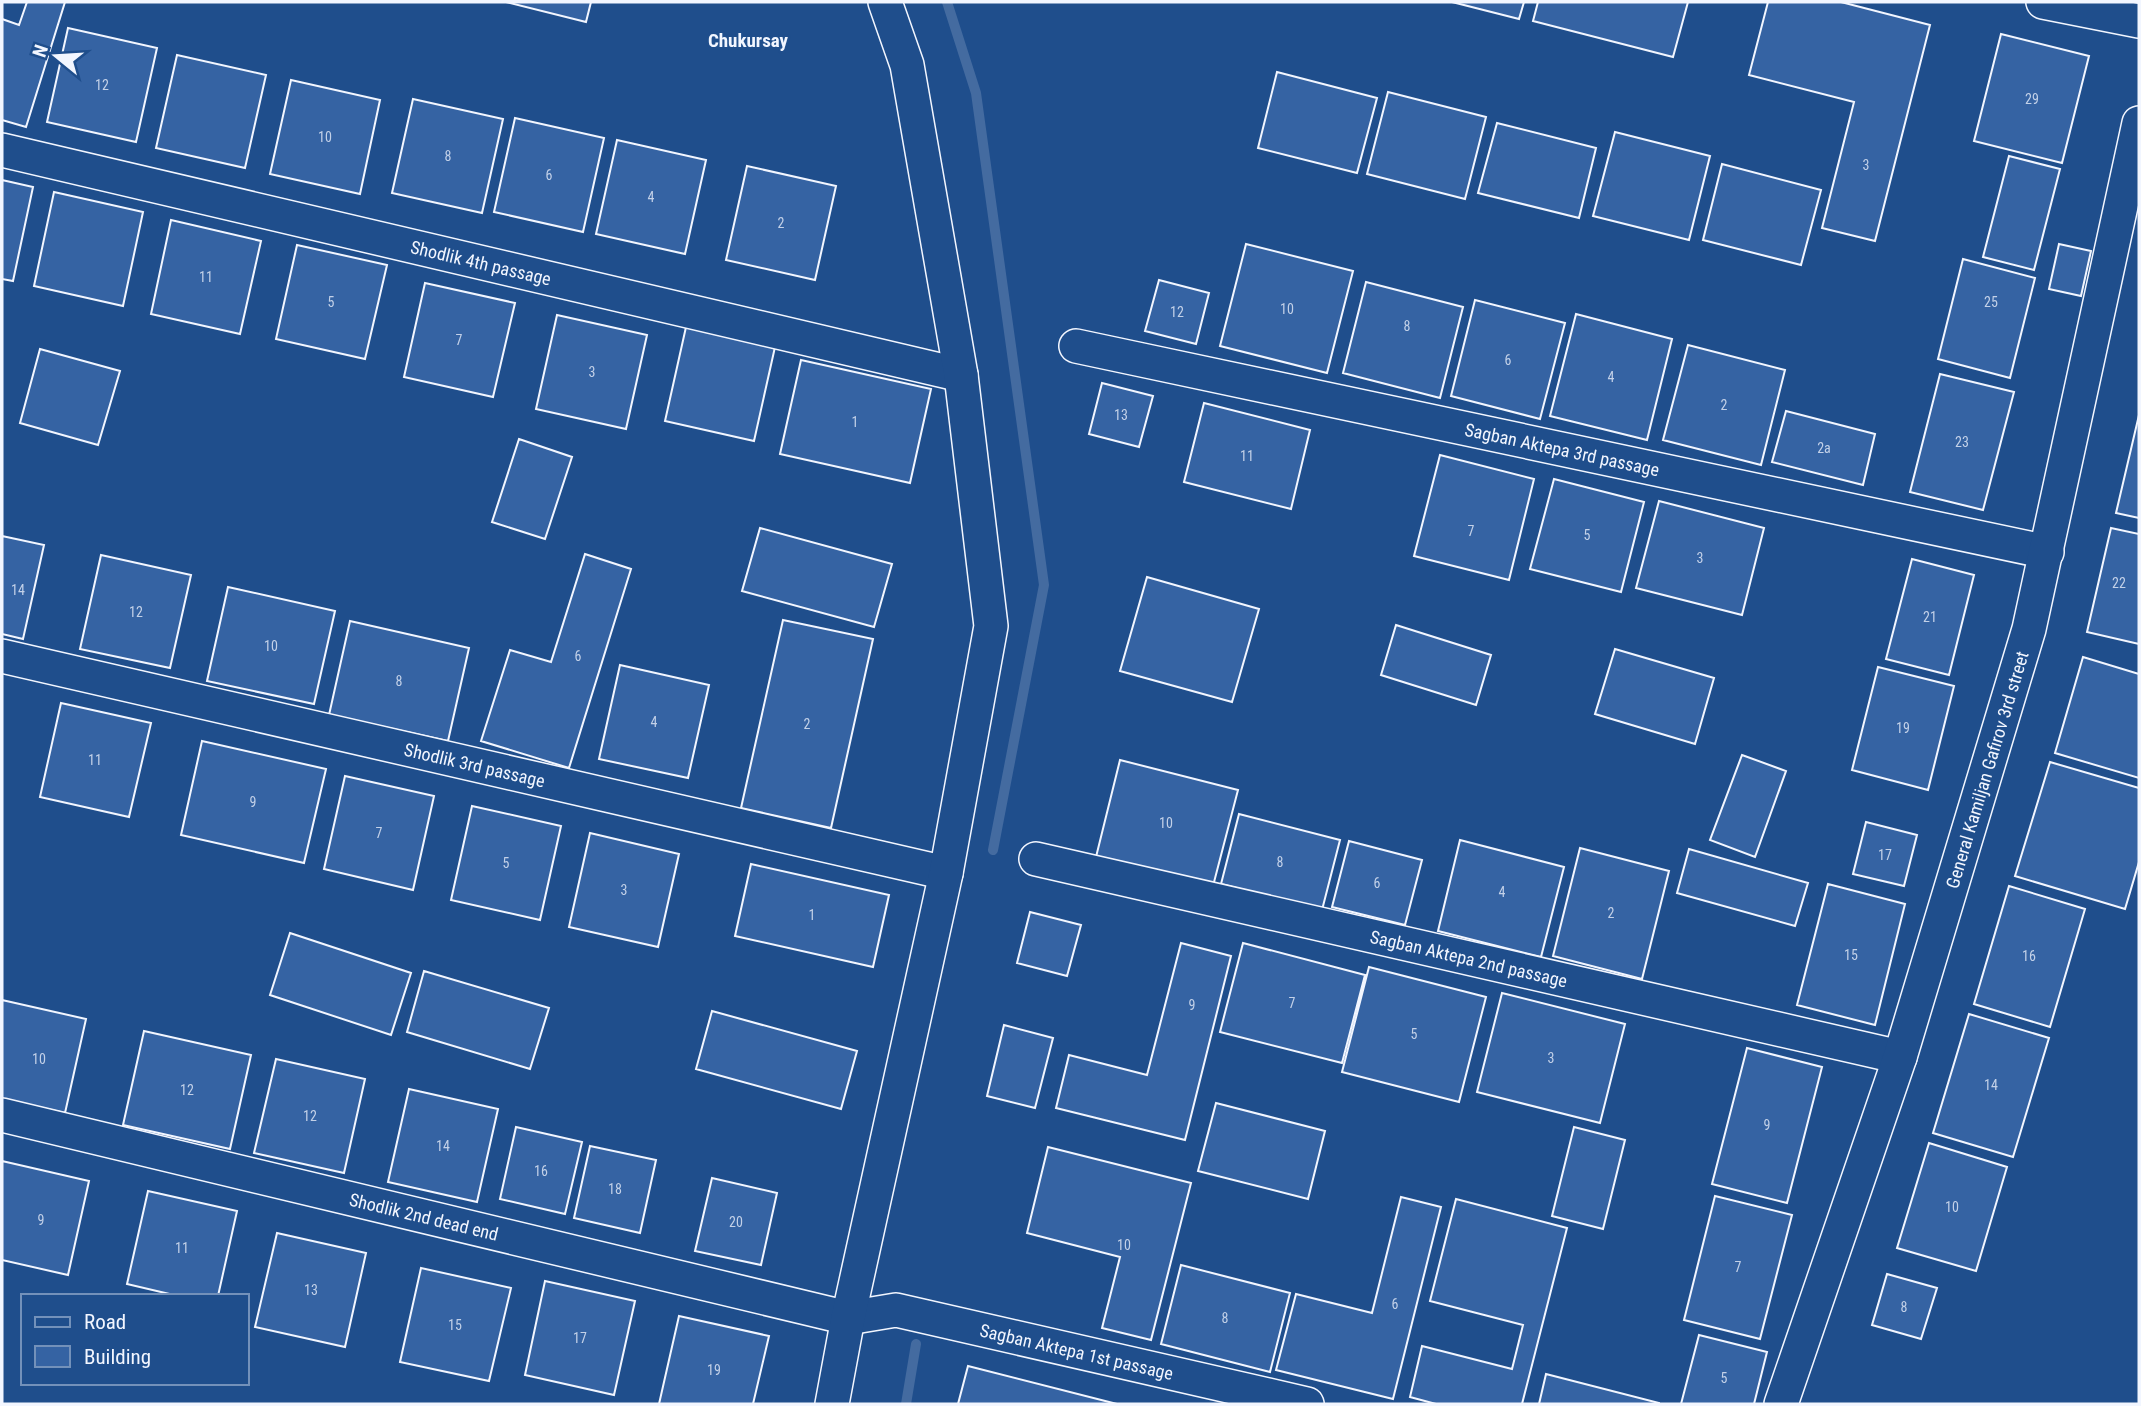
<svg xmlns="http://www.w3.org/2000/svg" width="2141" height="1406" font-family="'Roboto Condensed',sans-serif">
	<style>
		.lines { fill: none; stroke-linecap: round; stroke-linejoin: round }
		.stream { stroke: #446ba0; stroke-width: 10 }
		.building { fill: #3563a3; stroke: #f2f6ff; stroke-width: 2 }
		.minor-casing { stroke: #f2f6ff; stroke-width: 36 }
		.minor { stroke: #1f4e8c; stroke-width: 33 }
		.labels { text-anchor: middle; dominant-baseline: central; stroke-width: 5; stroke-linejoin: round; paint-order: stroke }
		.number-label { font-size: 14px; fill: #c3d1e8 }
		.street-label { font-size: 18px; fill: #f2f6ff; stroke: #1f4e8c }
		.neighbourhood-label { font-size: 19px; font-weight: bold; fill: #f2f6ff; stroke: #1f4e8c }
	</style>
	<rect width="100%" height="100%" fill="#1f4e8c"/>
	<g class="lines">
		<path class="stream" d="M 947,2 L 976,93 L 1044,585 L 993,850
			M 906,1404 L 916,1344"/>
	</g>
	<path class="building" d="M 27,2 L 65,2 L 26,127 L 2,120 L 2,19 L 19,25 Z
		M 506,2 L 591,2 L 586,22 Z
		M 1452,2 L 1524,2 L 1519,19 Z
		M 1538,2 L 1688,2 L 1673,57 L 1533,21 Z
		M 1768,2 L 1841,2 L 1930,25 L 1875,241 L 1822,228 L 1854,102 L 1749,75 Z
		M 68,28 L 157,48 L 136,142 L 47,122 Z
		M 2001,34 L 2089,56 L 2062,163 L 1974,141 Z
		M 177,55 L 266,75 L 245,168 L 156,148 Z
		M 1277,72 L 1377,98 L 1357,173 L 1258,148 Z
		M 291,80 L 380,100 L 360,194 L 270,174 Z
		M 1388,92 L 1486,117 L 1465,199 L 1367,174 Z
		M 413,99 L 503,119 L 482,213 L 392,193 Z
		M 515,118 L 604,138 L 583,232 L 494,212 Z
		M 1497,123 L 1596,148 L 1579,218 L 1478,193 Z
		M 1615,132 L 1710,156 L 1689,240 L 1593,216 Z
		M 617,140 L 706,160 L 685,254 L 596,234 Z
		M 2009,156 L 2060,169 L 2034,270 L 1983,257 Z
		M 1722,164 L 1821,190 L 1801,265 L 1703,240 Z
		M 747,166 L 836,186 L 815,280 L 726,260 Z
		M 2,180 L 33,187 L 13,281 L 2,279 Z
		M 54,192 L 143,212 L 123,306 L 34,286 Z
		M 171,220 L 261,241 L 240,334 L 151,314 Z
		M 1246,244 L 1353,271 L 1327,373 L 1220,346 Z
		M 2059,244 L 2091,251 L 2081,296 L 2049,289 Z
		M 297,245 L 387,265 L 365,359 L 276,339 Z
		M 1963,259 L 2035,278 L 2010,378 L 1938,359 Z
		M 1159,280 L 1209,293 L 1196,344 L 1145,331 Z
		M 1366,282 L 1463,307 L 1440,398 L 1343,373 Z
		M 425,283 L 515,303 L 493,397 L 404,377 Z
		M 1475,300 L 1565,323 L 1540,419 L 1451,396 Z
		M 1576,314 L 1672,339 L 1647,440 L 1550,416 Z
		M 557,315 L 647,335 L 626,429 L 536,409 Z
		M 686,327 L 775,347 L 754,441 L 665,421 Z
		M 1688,345 L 1785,370 L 1761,465 L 1663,440 Z
		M 40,349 L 120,371 L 98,445 L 20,423 Z
		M 801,360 L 931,389 L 910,483 L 780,454 Z
		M 1940,374 L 2014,392 L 1983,510 L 1910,492 Z
		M 1102,383 L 1153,396 L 1139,447 L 1089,434 Z
		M 1204,403 L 1310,430 L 1291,509 L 1184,482 Z
		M 1786,411 L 1875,434 L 1863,485 L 1772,462 Z
		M 2139,415 L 2139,518 L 2116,513 Z
		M 519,439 L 572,457 L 545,539 L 492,522 Z
		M 1440,455 L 1534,479 L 1509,580 L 1414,556 Z
		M 1554,479 L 1644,502 L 1621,592 L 1530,569 Z
		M 1659,501 L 1764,528 L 1742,615 L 1636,588 Z
		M 760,528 L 892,564 L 874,627 L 742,591 Z
		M 2111,528 L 2139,534 L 2139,644 L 2087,632 Z
		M 2,536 L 44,545 L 23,639 L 2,634 Z
		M 585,554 L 631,569 L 569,768 L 481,741 L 510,650 L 551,662 Z
		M 101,555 L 191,575 L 170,668 L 80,649 Z
		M 1912,559 L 1974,575 L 1949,675 L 1886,659 Z
		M 1147,577 L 1259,609 L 1232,702 L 1120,671 Z
		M 228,587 L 335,611 L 314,704 L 207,681 Z
		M 783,620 L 873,639 L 831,828 L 741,808 Z
		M 350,621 L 469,648 L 448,741 L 329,715 Z
		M 1396,625 L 1491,655 L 1476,705 L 1381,675 Z
		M 1615,649 L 1714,678 L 1695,744 L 1595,714 Z
		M 2083,657 L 2139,674 L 2139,778 L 2055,753 Z
		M 620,665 L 709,685 L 688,778 L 599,759 Z
		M 1878,667 L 1954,686 L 1928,790 L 1852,770 Z
		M 61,703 L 151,723 L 129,817 L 40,797 Z
		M 202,741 L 326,769 L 304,863 L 181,835 Z
		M 1742,755 L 1786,771 L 1755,857 L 1710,840 Z
		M 1120,760 L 1238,790 L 1213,886 L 1096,857 Z
		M 2050,762 L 2139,788 L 2139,862 L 2125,909 L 2015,876 Z
		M 345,776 L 434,796 L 413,890 L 324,869 Z
		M 472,806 L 561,826 L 540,920 L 451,900 Z
		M 1239,814 L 1340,840 L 1322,910 L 1221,884 Z
		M 1866,822 L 1917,835 L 1904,886 L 1853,874 Z
		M 590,833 L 679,854 L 658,947 L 569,927 Z
		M 1460,840 L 1564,867 L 1541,957 L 1438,931 Z
		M 1349,841 L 1422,860 L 1405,925 L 1332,907 Z
		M 1580,848 L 1669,871 L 1642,979 L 1553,956 Z
		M 1689,849 L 1808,883 L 1795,926 L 1677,893 Z
		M 751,864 L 889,895 L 873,967 L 735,936 Z
		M 1828,884 L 1905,904 L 1875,1025 L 1797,1005 Z
		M 2009,886 L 2085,909 L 2050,1027 L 1974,1004 Z
		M 1030,912 L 1081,925 L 1067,976 L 1017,963 Z
		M 290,933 L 411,973 L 391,1035 L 270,995 Z
		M 1181,943 L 1231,956 L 1185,1140 L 1056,1108 L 1069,1055 L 1147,1075 Z
		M 1243,943 L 1365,975 L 1342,1063 L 1220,1032 Z
		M 1369,967 L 1486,997 L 1459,1102 L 1342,1072 Z
		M 424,971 L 549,1008 L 530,1069 L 407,1032 Z
		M 1502,993 L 1625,1024 L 1600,1123 L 1477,1092 Z
		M 2,1000 L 86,1019 L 65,1113 L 2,1099 Z
		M 712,1011 L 857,1051 L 841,1109 L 696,1069 Z
		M 1969,1014 L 2049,1038 L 2013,1157 L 1933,1133 Z
		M 1004,1025 L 1053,1038 L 1035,1108 L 987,1096 Z
		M 144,1031 L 251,1055 L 230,1149 L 123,1125 Z
		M 1747,1048 L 1822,1067 L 1787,1203 L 1712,1184 Z
		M 276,1059 L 365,1079 L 344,1173 L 254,1153 Z
		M 409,1089 L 498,1109 L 477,1202 L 388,1182 Z
		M 1216,1103 L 1325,1131 L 1308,1199 L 1198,1171 Z
		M 516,1127 L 582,1142 L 565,1214 L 500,1199 Z
		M 1574,1127 L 1625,1140 L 1603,1229 L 1552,1216 Z
		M 1929,1143 L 2007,1167 L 1976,1271 L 1897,1248 Z
		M 590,1146 L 656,1160 L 640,1233 L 574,1218 Z
		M 1048,1147 L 1191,1183 L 1151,1340 L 1102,1328 L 1120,1257 L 1027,1233 Z
		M 2,1161 L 89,1181 L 68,1275 L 2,1260 Z
		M 712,1178 L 777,1193 L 761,1265 L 695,1251 Z
		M 148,1191 L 237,1211 L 218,1296 L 178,1296 L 127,1284 Z
		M 1715,1196 L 1792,1215 L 1760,1339 L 1684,1320 Z
		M 1401,1197 L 1441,1207 L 1393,1399 L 1276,1370 L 1296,1294 L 1372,1313 Z
		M 1456,1199 L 1567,1228 L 1522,1404 L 1436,1404 L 1410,1397 L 1422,1346 L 1512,1369 L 1523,1325 L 1430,1301 Z
		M 277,1233 L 366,1253 L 345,1347 L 255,1327 Z
		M 1181,1265 L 1290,1293 L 1270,1372 L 1161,1344 Z
		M 421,1268 L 511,1288 L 489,1381 L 400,1362 Z
		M 1887,1274 L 1937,1288 L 1921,1339 L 1872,1325 Z
		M 545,1281 L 635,1301 L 614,1395 L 525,1375 Z
		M 679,1316 L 769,1336 L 753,1404 L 659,1404 Z
		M 1699,1335 L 1767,1352 L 1754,1404 L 1681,1404 Z
		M 968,1366 L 1117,1404 L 958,1404 Z
		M 1546,1374 L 1659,1403 L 1659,1404 L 1539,1404 Z"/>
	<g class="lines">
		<g class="minor-casing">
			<g id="minor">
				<path d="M 2043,2 L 2139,21"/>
				<path id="s1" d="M 2,150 L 961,375"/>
				<path id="s2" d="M 1076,346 L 2047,552"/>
				<path id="s3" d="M 2,656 L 946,873"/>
				<path id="s4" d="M 1036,859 L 1900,1057"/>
				<path id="s5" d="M 2,1115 L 848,1318 L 896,1310 L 1307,1404"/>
				<path d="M 832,1404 L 848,1318 L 946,873 L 991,626 L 961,375 L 907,65 L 885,2"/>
				<path id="s6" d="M 1781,1404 L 1900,1057 L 2029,629 L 2139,123"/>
			</g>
		</g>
		<use href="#minor" class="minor"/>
	</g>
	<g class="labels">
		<g class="number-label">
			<text x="102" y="85">12</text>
			<text x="2032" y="99">29</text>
			<text x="325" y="137">10</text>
			<text x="448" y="156">8</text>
			<text x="1866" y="165">3</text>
			<text x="549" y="175">6</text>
			<text x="651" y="197">4</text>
			<text x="781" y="223">2</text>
			<text x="206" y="277">11</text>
			<text x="331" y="302">5</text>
			<text x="1991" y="302">25</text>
			<text x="1287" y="309">10</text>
			<text x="1177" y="312">12</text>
			<text x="1407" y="326">8</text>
			<text x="459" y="340">7</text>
			<text x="1508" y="360">6</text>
			<text x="592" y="372">3</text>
			<text x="1611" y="377">4</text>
			<text x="1724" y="405">2</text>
			<text x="1121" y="415">13</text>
			<text x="855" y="422">1</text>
			<text x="1962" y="442">23</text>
			<text x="1824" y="448">2a</text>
			<text x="1247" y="456">11</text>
			<text x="1471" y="531">7</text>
			<text x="1587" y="535">5</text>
			<text x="1700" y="558">3</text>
			<text x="2119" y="583">22</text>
			<text x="18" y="590">14</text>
			<text x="136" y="612">12</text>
			<text x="1930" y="617">21</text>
			<text x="271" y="646">10</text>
			<text x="578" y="656">6</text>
			<text x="399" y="681">8</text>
			<text x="654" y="722">4</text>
			<text x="807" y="724">2</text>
			<text x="1903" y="728">19</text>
			<text x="95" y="760">11</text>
			<text x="253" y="802">9</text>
			<text x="1166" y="823">10</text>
			<text x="379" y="833">7</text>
			<text x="1885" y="855">17</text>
			<text x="1280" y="862">8</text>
			<text x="506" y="863">5</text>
			<text x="1377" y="883">6</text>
			<text x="624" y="890">3</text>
			<text x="1502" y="892">4</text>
			<text x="1611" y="913">2</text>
			<text x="812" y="915">1</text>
			<text x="1851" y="955">15</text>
			<text x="2029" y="956">16</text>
			<text x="1292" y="1003">7</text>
			<text x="1192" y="1005">9</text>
			<text x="1414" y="1034">5</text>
			<text x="1551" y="1058">3</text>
			<text x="39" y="1059">10</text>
			<text x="1991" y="1085">14</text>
			<text x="187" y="1090">12</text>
			<text x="310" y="1116">12</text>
			<text x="1767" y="1125">9</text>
			<text x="443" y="1146">14</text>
			<text x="541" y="1171">16</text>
			<text x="615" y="1189">18</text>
			<text x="1952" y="1207">10</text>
			<text x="41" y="1220">9</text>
			<text x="736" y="1222">20</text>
			<text x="1124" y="1245">10</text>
			<text x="182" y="1248">11</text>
			<text x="1738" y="1267">7</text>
			<text x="311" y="1290">13</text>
			<text x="1395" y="1304">6</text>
			<text x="1904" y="1307">8</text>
			<text x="1225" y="1318">8</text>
			<text x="455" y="1325">15</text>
			<text x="580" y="1338">17</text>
			<text x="714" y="1370">19</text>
			<text x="1724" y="1378">5</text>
		</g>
		<g class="street-label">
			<text stroke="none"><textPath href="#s1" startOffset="492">Shodlik 4th passage</textPath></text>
			<text stroke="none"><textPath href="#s2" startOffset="497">Sagban Aktepa 3rd passage</textPath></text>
			<text stroke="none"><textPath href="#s3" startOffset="485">Shodlik 3rd passage</textPath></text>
			<text stroke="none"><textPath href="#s6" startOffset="667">General Kamiljan Gafirov 3rd street</textPath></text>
			<text stroke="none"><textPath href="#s4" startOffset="444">Sagban Aktepa 2nd passage</textPath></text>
			<text stroke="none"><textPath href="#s5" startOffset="434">Shodlik 2nd dead end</textPath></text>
			<text stroke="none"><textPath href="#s5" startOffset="1104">Sagban Aktepa 1st passage</textPath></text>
		</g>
		<g class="neighbourhood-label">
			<text x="748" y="40">Chukursay</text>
		</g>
	</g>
	<rect width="2141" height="1406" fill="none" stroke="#f2f6ff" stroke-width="7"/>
	<rect x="21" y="1294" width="228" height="91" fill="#1f4e8c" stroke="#7391ba" stroke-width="2"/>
	<rect x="35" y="1317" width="35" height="10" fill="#1f4e8c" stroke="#7391ba" stroke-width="2"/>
	<text x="84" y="1329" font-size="21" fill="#f2f6ff">Road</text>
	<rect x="35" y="1346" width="35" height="21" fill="#3563a3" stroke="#7391ba" stroke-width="2"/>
	<text x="84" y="1364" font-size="21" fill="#f2f6ff">Building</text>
	<g transform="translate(56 56) rotate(288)" stroke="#1f4e8c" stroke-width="5" paint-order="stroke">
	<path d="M0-5L12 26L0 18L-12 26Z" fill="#f2f6ff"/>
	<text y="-10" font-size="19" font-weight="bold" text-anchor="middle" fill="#f2f6ff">N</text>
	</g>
</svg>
